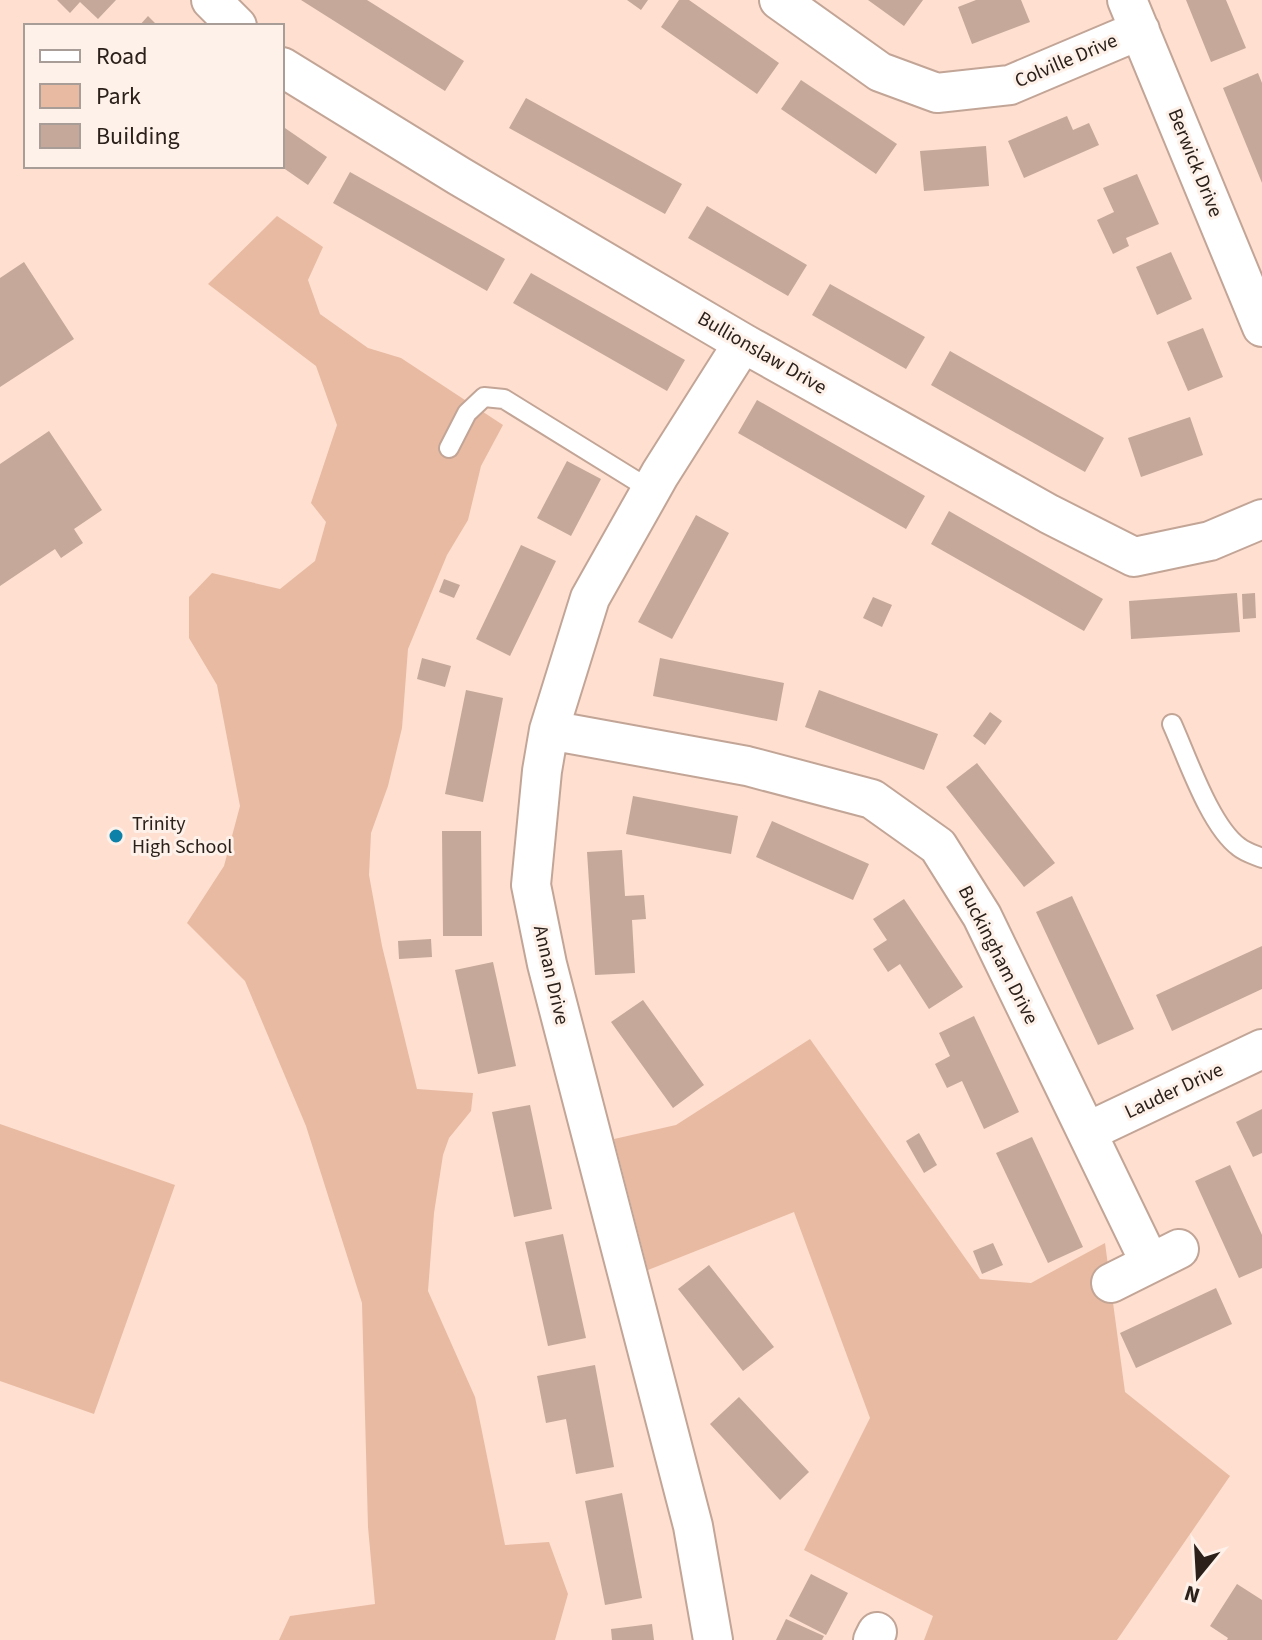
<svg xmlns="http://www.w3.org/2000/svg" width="1262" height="1640" font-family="'Source Sans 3',sans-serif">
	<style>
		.green { fill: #e8baa2 }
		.building { fill: #c5a899 }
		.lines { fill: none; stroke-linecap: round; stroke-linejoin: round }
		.service-casing { stroke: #c2a596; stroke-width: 22 }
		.minor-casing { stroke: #c2a596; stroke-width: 42 }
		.service { stroke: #fff; stroke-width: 18 }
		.minor { stroke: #fff; stroke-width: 38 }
		.poi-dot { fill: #0d81a8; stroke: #fdf1ea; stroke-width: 3 }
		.labels { text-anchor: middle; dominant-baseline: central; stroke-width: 6; stroke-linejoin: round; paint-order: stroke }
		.street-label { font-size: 20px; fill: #2b201a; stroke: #fdf1ea }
		.poi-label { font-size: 20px; fill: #2b201a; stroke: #fdf1ea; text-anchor: start }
	</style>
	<rect width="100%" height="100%" fill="#fedfd0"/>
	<path class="green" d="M 277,216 L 323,247 L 308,280 L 320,314 L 368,348 L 401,358 L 503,425 L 481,466 L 468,520 L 447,555 L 408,649 L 402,728 L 388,786 L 371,833 L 369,875 L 382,946 L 417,1089 L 473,1093 L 471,1111 L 449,1138 L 443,1155 L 434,1213 L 428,1291 L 475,1397 L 505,1545 L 549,1542 L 568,1594 L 555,1640 L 279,1640 L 290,1616 L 375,1604 L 368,1527 L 362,1303 L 306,1126 L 245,981 L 187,923 L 224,866 L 240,806 L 217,685 L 189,638 L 189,597 L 212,573 L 280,589 L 315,561 L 326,522 L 311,503 L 337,425 L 316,366 L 208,284 Z
		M 810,1039 L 980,1279 L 1031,1283 L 1105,1243 L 1125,1392 L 1230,1476 L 1117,1640 L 924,1640 L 933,1616 L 804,1550 L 870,1418 L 794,1212 L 648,1270 L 614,1139 L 676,1125 Z
		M 0,1124 L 175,1185 L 94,1414 L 0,1381 Z"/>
	<path class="building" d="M 57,0 L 116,0 L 98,19 L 80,2 L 70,13 Z
		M 301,0 L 367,0 L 464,61 L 445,91 Z
		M 627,0 L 648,0 L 641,10 Z
		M 679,0 L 689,0 L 779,63 L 757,94 L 661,27 Z
		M 868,0 L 923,0 L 904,26 Z
		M 976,0 L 1021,0 L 1030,22 L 972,44 L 958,7 Z
		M 1186,0 L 1226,0 L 1246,48 L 1211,62 Z
		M 148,16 L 158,26 L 139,26 Z
		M 1258,73 L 1262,83 L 1262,183 L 1223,88 Z
		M 801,80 L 897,144 L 876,174 L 781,109 Z
		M 526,98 L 682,184 L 665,214 L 509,128 Z
		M 1067,116 L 1073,130 L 1089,123 L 1099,145 L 1024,178 L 1008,141 Z
		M 282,126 L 327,157 L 308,185 L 282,167 Z
		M 986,146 L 989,186 L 924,191 L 920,151 Z
		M 350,172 L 505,259 L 487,291 L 333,203 Z
		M 1137,174 L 1159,224 L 1126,238 L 1129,246 L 1113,254 L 1097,220 L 1114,212 L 1103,188 Z
		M 707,206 L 807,265 L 788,296 L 688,238 Z
		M 1171,252 L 1192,299 L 1157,315 L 1136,267 Z
		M 24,262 L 74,339 L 0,387 L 0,278 Z
		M 531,273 L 685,360 L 667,391 L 513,303 Z
		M 830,284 L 925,337 L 906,369 L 812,315 Z
		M 1203,328 L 1223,377 L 1188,391 L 1167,342 Z
		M 950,351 L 1104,438 L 1085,472 L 931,385 Z
		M 757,400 L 925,496 L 906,529 L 738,433 Z
		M 1190,417 L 1203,455 L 1141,477 L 1128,438 Z
		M 49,431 L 102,510 L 74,529 L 83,543 L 61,558 L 55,549 L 0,586 L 0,464 Z
		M 567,461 L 601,479 L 571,536 L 537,518 Z
		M 949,511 L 1103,599 L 1084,631 L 931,544 Z
		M 696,515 L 729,533 L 672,639 L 638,622 Z
		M 521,545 L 556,561 L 510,656 L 476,639 Z
		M 444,579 L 460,585 L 454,598 L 439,592 Z
		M 1237,593 L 1240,632 L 1131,639 L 1129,601 Z
		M 1255,593 L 1256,618 L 1243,619 L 1242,594 Z
		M 873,597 L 892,605 L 882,627 L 863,618 Z
		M 422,658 L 451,666 L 445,687 L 417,679 Z
		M 660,658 L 784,683 L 777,721 L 653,696 Z
		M 466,690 L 503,698 L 483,802 L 445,794 Z
		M 819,690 L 938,734 L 924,770 L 805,727 Z
		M 990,712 L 1002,721 L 985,745 L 973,736 Z
		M 977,763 L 1055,863 L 1024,887 L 946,787 Z
		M 633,796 L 738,816 L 731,854 L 626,834 Z
		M 772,821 L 869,864 L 853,900 L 756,857 Z
		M 442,831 L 481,831 L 482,936 L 443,936 Z
		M 622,850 L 625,896 L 644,895 L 646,919 L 632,920 L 635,973 L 595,975 L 587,852 Z
		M 1072,896 L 1134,1029 L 1098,1045 L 1036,912 Z
		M 904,899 L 963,987 L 929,1009 L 900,964 L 888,972 L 873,949 L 887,940 L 873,919 Z
		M 431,939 L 432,957 L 399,959 L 398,941 Z
		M 1262,946 L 1262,989 L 1172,1031 L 1156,995 Z
		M 493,962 L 516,1066 L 478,1074 L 455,970 Z
		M 643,1000 L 704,1085 L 673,1108 L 611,1022 Z
		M 974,1016 L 1019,1112 L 984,1129 L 962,1081 L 947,1088 L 935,1064 L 950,1056 L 939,1033 Z
		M 530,1105 L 552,1209 L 514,1217 L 492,1112 Z
		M 1262,1109 L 1262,1153 L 1253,1157 L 1236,1122 Z
		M 919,1133 L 937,1165 L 924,1173 L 906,1141 Z
		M 1032,1137 L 1083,1247 L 1048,1263 L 996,1153 Z
		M 1230,1165 L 1262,1235 L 1262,1268 L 1239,1278 L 1195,1181 Z
		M 563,1234 L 586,1338 L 548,1346 L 525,1242 Z
		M 993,1243 L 1003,1265 L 982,1274 L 973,1251 Z
		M 709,1265 L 774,1347 L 743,1371 L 678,1289 Z
		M 1216,1288 L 1232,1324 L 1136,1368 L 1120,1333 Z
		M 595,1365 L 614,1467 L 576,1474 L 566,1419 L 546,1423 L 537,1376 Z
		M 739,1397 L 809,1472 L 780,1500 L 710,1424 Z
		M 622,1493 L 642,1598 L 605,1605 L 585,1501 Z
		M 811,1574 L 848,1593 L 826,1635 L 789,1616 Z
		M 1237,1584 L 1262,1600 L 1262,1640 L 1227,1640 L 1228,1638 L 1210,1626 Z
		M 786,1619 L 824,1636 L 822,1640 L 776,1640 Z
		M 652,1624 L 654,1640 L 612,1640 L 611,1629 Z"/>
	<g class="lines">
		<g class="service-casing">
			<path id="service" d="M 449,448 L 467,413 L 484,397 L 504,399 L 651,490
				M 1172,724 C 1187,757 1210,826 1239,847 C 1245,852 1255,855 1262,858"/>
		</g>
		<g class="minor-casing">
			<path id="minor" d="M 211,0 L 237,26
				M 779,0 L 880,72 L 937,93 L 1010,85 L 1140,30
				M 1127,0 L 1262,327
				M 282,67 L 459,176 L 743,343 L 1049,514 L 1134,557 L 1210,541 L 1262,519
				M 549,730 L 747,766 L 872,799 L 938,846 L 982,916 L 1150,1263
				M 1087,1132 L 1262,1049
				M 1111,1283 L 1179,1249
				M 713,1640 L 693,1526 L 547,964 L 531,885 L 542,771 L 549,730 L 590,598 L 660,474 L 743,343
				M 873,1640 L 877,1632"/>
		</g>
		<use href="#service" class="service"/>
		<use href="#minor" class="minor"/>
	</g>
	<circle class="poi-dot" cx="116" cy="836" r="8"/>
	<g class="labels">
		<g class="street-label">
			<text transform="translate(1066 61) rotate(-23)">Colville Drive</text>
			<text transform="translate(1195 163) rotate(68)">Berwick Drive</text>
			<text transform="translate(762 353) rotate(30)">Bullionslaw Drive</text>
			<text transform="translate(998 955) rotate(63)">Buckingham Drive</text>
			<text transform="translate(551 975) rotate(77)">Annan Drive</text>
			<text transform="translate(1174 1091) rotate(-25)">Lauder Drive</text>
		</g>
		<g class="poi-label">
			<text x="132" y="824">Trinity<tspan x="132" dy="23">High School</tspan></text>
		</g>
	</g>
	<rect x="24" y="24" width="260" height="144" fill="#fdf1ea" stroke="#a99d97" stroke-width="2"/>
	<rect x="40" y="50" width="40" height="12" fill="#ffffff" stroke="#a99d97" stroke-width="2"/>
	<text x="96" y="64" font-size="24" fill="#2b201a">Road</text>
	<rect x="40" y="84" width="40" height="24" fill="#e8baa2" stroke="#a99d97" stroke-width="2"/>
	<text x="96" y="104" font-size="24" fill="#2b201a">Park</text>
	<rect x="40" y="124" width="40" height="24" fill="#c5a899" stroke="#a99d97" stroke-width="2"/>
	<text x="96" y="144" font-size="24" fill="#2b201a">Building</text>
	<g transform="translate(1198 1576) rotate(198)" stroke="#fdf1ea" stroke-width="6" paint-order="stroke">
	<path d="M0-6L14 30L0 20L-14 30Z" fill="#2b201a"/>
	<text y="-12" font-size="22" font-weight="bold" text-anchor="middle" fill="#2b201a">N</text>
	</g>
</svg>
